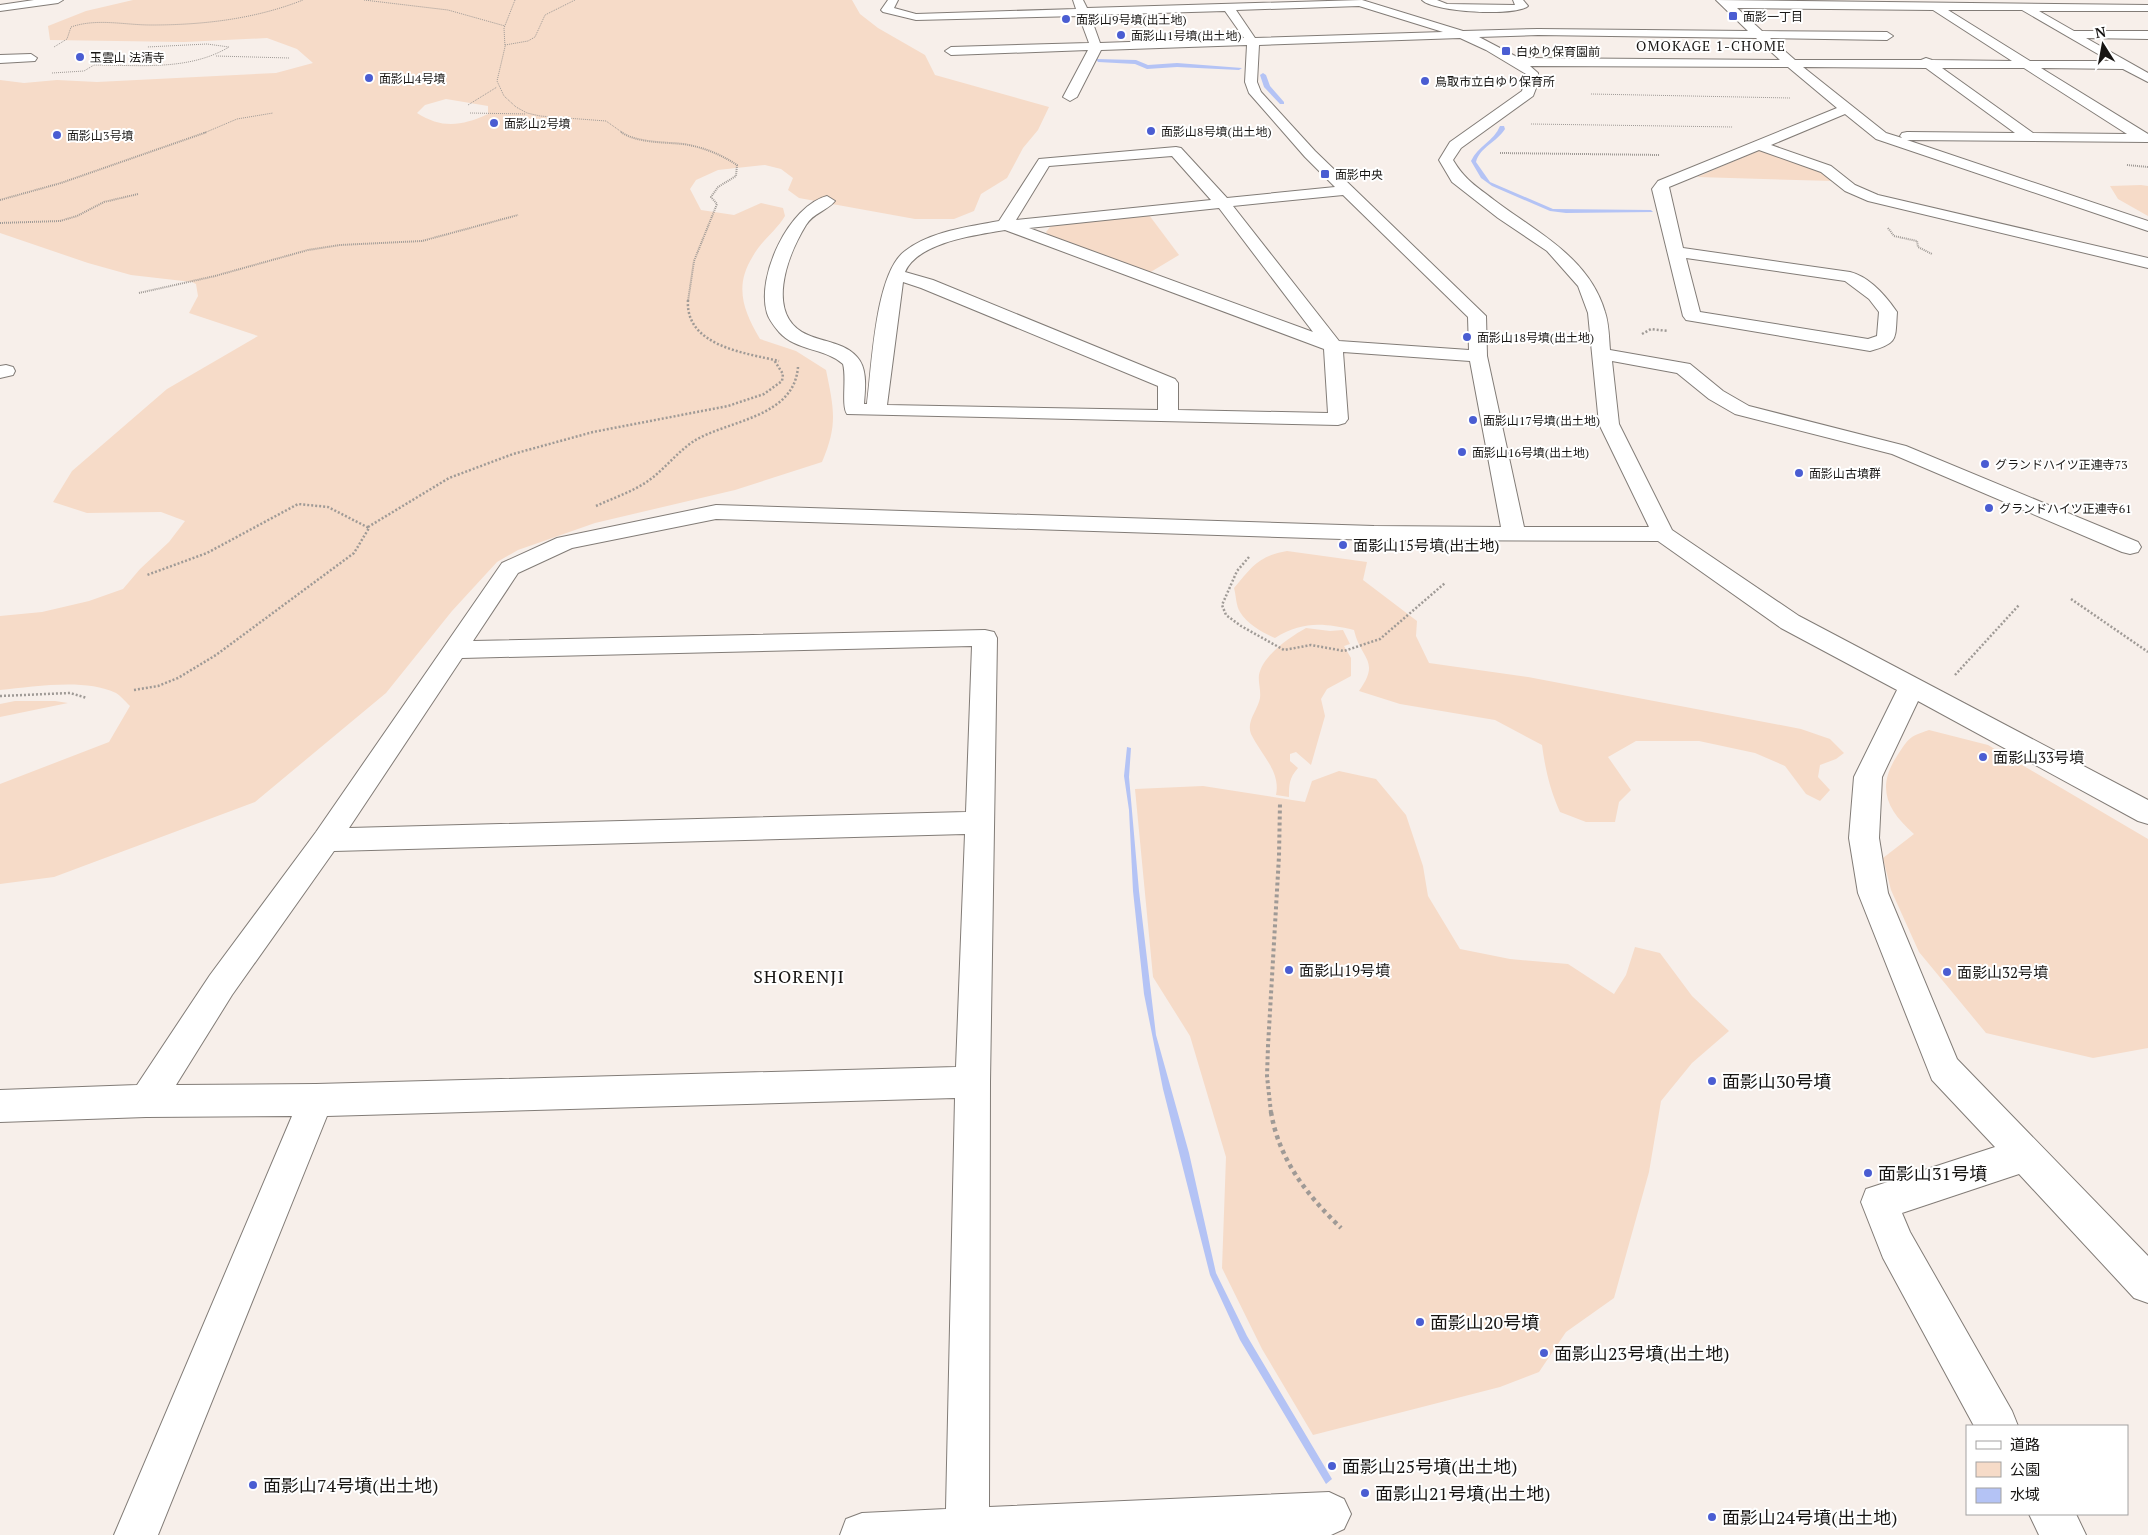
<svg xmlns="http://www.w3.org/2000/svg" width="2148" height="1535" font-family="'PT Serif','Noto Sans JP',serif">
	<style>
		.green { fill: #f6dbc8; fill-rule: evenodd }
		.water { fill: #b4c3f5 }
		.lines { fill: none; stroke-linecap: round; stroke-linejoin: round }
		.stream { fill: #b4c3f5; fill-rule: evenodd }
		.minor-casing { stroke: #827c77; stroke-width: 2 }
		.path-far4 { stroke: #9f9a96; stroke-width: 1; stroke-dasharray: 1 1; stroke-linecap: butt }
		.path-far3 { stroke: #9f9a96; stroke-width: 2; stroke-dasharray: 1 1; stroke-linecap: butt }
		.path-far2 { stroke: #9f9a96; stroke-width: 2.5; stroke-dasharray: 2 2; stroke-linecap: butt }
		.path-far1 { stroke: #9f9a96; stroke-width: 4; stroke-dasharray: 3 3; stroke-linecap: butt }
		.path { stroke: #9f9a96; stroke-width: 4.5; stroke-dasharray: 4 4; stroke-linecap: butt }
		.minor { fill: #fff; fill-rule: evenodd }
		.poi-dot { fill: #4a5dd2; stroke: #fff; stroke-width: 2 }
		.labels { text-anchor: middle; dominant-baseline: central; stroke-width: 4; stroke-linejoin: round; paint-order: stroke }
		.far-poi-label { font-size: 12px; fill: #181614; stroke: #fff; text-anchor: start }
		.far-neighbourhood-label { font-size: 14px; letter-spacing: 1px; fill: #181614; stroke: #fff }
		.poi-label { font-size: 15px; fill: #181614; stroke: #fff; text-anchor: start }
		.quarter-label { font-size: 18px; letter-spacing: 1px; fill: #181614; stroke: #fff }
		.near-poi-label { font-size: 18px; fill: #181614; stroke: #fff; text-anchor: start }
	</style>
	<rect width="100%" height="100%" fill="#f7efea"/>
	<path class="green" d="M 133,0 L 852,0 L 860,14 L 878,28 L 925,55 L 935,75 L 1049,107 L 1038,130 L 1023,148 L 1007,178 L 981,194 L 974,211 L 954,219 L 915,219 L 799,198 L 788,190 L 793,178 L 781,169 L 765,165 L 718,170 L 696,180 L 690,189 L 701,210 L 734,215 L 761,203 L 783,208 L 785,216 C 776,231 761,241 753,256 C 734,286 743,310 760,339 L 796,351 L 826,370 C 834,409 838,425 822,462 L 735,490 L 595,523 L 518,550 L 497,562 L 452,611 L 386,693 L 255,802 L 54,877 L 0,884 L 0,784 L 109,742 L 130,706 C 126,702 121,696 116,693 C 84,678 34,687 0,690 L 0,616 L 42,612 L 89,601 L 123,589 L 140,569 L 169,542 L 185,521 L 161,512 L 87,513 L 53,502 L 72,471 L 167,389 L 258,336 L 189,313 L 198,296 L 196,284 L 192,282 L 131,275 L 88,263 L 0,233 L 0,80 L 24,83 L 57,80 L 97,82 L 276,73 L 313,63 L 297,49 L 267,38 L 184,42 L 50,40 L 48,26 L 86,11 ZM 446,99 L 488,106 L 488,114 C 462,126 442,129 417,113 L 425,105 Z
		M 1758,151 C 1784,153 1815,164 1833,181 L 1697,177 Z
		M 2141,185 L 2148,186 L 2148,216 L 2118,199 L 2110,186 Z
		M 1149,215 L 1179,255 L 1149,273 L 1049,236 L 1046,232 L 1050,227 L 1057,224 Z
		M 1287,551 L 1367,562 L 1363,580 L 1417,621 L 1416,636 L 1429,663 L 1528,677 L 1801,729 L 1830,739 L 1844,753 L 1836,759 L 1820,765 L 1818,777 L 1830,790 L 1820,801 L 1806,794 L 1785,766 L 1755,753 L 1699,741 L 1636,741 L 1608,757 L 1631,790 L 1619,802 L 1615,822 L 1586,822 L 1560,812 C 1550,790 1545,768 1542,745 L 1495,720 L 1400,704 L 1359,691 C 1381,660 1361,660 1354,630 C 1323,623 1303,621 1275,638 C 1263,633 1247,624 1240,612 C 1236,606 1236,595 1234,588 C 1252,567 1258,556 1287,551 Z
		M 1306,628 L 1330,631 L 1343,630 L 1350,644 L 1344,646 L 1351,658 L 1351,676 L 1327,689 L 1321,699 L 1325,716 L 1311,765 L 1296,752 L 1290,754 L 1290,761 L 1298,768 C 1289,778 1289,785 1289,797 L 1276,795 C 1281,771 1261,755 1251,734 C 1246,721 1258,710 1260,698 C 1261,690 1258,682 1259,675 C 1263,655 1290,637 1306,628 Z
		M 15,701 L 55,701 L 68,703 L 0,717 L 0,704 Z
		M 1929,730 L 1988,745 L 2148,839 L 2148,1048 L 2093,1058 L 1986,1033 L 1919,952 L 1891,890 L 1883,858 L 1914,834 C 1887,810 1876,788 1897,756 C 1909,738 1908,737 1929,730 Z
		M 1339,771 L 1376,779 L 1406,815 L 1423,866 L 1428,896 L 1460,949 L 1510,959 L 1568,964 L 1614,994 L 1626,975 L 1635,947 L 1660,953 L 1692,996 L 1729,1031 L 1692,1063 L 1661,1101 L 1649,1172 L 1614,1298 L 1566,1332 L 1539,1372 L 1500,1387 L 1313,1435 L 1262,1349 L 1222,1268 L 1226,1157 L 1190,1036 L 1153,977 L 1135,789 L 1203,786 L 1305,802 L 1312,781 Z"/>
	<path class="water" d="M 1500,126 L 1504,126 L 1505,129 C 1497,142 1480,147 1476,162 L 1490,182 L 1553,209 L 1651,210 L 1653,212 L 1566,213 L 1550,211 L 1492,186 L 1481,178 L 1471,161 C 1478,146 1494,141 1500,126 Z
		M 1127,747 L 1131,748 L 1129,777 L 1139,891 L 1156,1035 L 1189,1153 L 1216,1273 L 1247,1336 L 1332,1479 L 1326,1484 L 1240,1340 L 1210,1275 L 1163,1089 L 1144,994 L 1133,891 L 1129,810 L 1124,776 Z"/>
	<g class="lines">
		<path class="stream" d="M 1096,59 L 1136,60 L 1148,65 L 1177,63 L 1242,68 L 1239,70 L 1177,67 L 1147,69 L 1135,64 L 1098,62 Z
			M 1263,73 L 1266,75 L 1270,86 L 1284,102 L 1284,104 L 1280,104 L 1264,87 L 1260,75 Z"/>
		<g class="minor-casing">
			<path id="minor" d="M 34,0 L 63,0 L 58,3 L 0,11 L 0,5 Z
				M 888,0 L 898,0 L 894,8 L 916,14 L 1076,9 L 1073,0 L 1083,0 L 1087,8 L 1362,0 L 1463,31 L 1538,29 L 1748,31 L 1716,0 L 2148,5 L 2148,11 L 2039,11 L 2074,31 L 2148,31 L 2148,39 L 2086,38 L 2148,73 L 2148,82 L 2123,69 L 2041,68 L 2148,134 L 2148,142 L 1907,140 L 2148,221 L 2148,231 L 1876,139 L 1845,114 L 1771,145 L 1831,166 L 1855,185 L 1878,195 L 2148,258 L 2148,268 L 1868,201 L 1845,191 L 1821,172 L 1759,150 L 1669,187 L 1683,248 L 1850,272 C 1870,277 1886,296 1897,312 C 1895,339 1899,343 1870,351 L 1692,321 L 1686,320 L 1683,316 L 1652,189 L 1658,181 L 1837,108 L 1788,67 L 1530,66 L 1538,73 L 1538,83 L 1533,96 L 1461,148 L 1453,160 C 1465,180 1476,186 1494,200 C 1536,232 1589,257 1605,312 C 1609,324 1609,338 1610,350 L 1690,364 L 1723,391 L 1749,406 L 1906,446 L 2138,542 L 2141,547 L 2138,552 L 2130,554 L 2122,552 L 1892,454 L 1735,414 L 1709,399 L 1677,373 L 1612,361 L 1619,424 L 1672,530 L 1799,616 L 2148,800 L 2148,824 L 2138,821 L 1918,701 L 1882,777 L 1879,838 L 1888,893 L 1957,1059 L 2148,1256 L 2148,1303 L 2134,1298 L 2019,1174 L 1902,1213 L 1910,1232 L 2012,1411 L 2018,1426 L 1974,1426 L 1883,1258 L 1861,1202 L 1866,1189 L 1995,1147 L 1932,1080 L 1858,893 L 1849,838 L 1854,777 L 1897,690 L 1781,628 L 1658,541 L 1374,540 L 716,519 L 572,548 L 518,573 L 473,641 L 985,630 L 994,632 L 997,638 L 990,1082 L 989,1507 L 1329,1492 L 1344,1499 L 1351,1514 L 1344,1529 L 1331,1535 L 840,1535 L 846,1519 L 862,1513 L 946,1509 L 955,1098 L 327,1116 L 158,1535 L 114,1535 L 292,1116 L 146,1117 L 0,1122 L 0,1090 L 137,1085 L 210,975 L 316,832 L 502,563 L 557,538 L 716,505 L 1374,526 L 1501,527 L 1470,361 L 1343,352 L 1348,419 L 1345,423 L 1338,425 L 847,414 C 841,405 847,378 843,364 C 825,348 796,351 779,332 C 775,327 769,320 767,313 C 756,276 789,206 827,196 L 835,201 C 827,211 813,213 806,225 C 787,256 764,316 808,335 C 824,342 845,343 857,357 C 868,369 865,389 864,404 L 867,404 C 872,367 875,273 905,251 C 931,231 968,227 999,221 L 1039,159 L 1176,147 L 1181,148 L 1227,198 L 1335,187 L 1305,157 L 1249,93 L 1245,82 L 1247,45 L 1101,50 L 1077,97 L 1070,101 L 1063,97 L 1088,50 L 951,55 L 945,51 L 951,47 L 1089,43 L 1079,16 L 916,20 L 883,12 L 881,10 ZM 1359,6 L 1443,32 L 1255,38 L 1236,10 ZM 1737,8 L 1933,10 L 2012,61 L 1932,60 L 1926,58 L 1921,60 L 1795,60 L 1770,38 L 1887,40 L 1893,36 L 1887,32 L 1762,31 ZM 1948,10 L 2022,10 L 2110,61 L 2030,61 ZM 1225,11 L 1244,38 L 1100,43 L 1090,15 ZM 1538,35 L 1756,38 L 1780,60 L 1519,58 L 1479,37 ZM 1460,38 L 1486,50 L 1526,74 L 1522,91 L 1450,142 L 1439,160 L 1452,182 L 1498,218 L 1547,251 L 1578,286 L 1588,313 L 1599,424 L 1649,527 L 1524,527 L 1487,356 L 1486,316 L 1315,151 L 1261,92 L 1257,82 L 1259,45 ZM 1803,67 L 1926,68 L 2015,133 L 1907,132 L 1902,133 L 1900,136 L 1902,138 L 1886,133 ZM 1942,68 L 2024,68 L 2127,134 L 2033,133 ZM 1172,156 L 1211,200 L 1016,220 L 1049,166 ZM 1343,195 L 1468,317 L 1469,350 L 1339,341 L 1233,206 ZM 1219,208 L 1313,332 L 1029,228 ZM 1005,230 L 1324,349 L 1328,413 L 1178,410 L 1178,383 L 1175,379 L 933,280 L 905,272 C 918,242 976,235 1005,230 ZM 1686,258 L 1845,281 L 1869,299 L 1879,312 L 1877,336 L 1868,339 L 1700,312 ZM 903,282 L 921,288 L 1158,386 L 1158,410 L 887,405 ZM 972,646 L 966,812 L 349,828 L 462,658 ZM 965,834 L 956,1067 L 316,1084 L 176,1085 L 232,995 L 334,851 Z
				M 1422,0 L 1437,0 L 1447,4 L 1515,5 L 1513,0 L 1523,0 L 1528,6 C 1516,17 1433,12 1422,0 Z
				M 31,54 L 37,58 L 35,61 L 0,63 L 0,55 Z
				M 6,365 L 13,367 L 15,371 L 13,375 L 0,378 L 0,366 Z
				M 2029,1514 L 2076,1514 L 2086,1535 L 2039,1535 Z"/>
		</g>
		<path class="path-far4" d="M 364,0 L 448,10 L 505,26
			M 515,0 L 504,28 L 505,47 L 497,81 L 504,96 L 516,107 L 527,113 L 540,116 L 606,121 L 623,133
			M 505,45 L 528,41 L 535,37 L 545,15 L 575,0
			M 54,47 L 67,39 L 71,27 C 97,18 124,25 151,25 C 203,25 255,19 303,0
			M 216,56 L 289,58
			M 52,73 L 84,71 L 94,65 C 139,65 189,71 229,47 L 207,44 L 147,47
			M 1591,94 L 1790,98
			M 468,105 L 497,87
			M 470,113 L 526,114
			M 1531,124 L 1733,127
			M 204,133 L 237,119 L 273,113"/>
		<path class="path-far3" d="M 621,132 C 637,143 664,142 683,144 C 703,147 720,154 737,165 L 736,176 L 718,187 L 711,197 L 717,204 L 694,261 L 688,301
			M 1500,153 L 1660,155
			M 2127,165 L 2148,167
			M 0,200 L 61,183 L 207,132
			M 0,223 L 60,221 L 77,216 L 104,202 L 138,194
			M 1888,228 L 1894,236 L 1917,241 L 1918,247 L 1932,254
			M 139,293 L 215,276 L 308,250 L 340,245 L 422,241 L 518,215"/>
		<path class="path-far2" d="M 688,300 C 685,346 745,353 779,361
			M 1642,334 L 1651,329 L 1668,331
			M 596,506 C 613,498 632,492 648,481 C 665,469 677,452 694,441 C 728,420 794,418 798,367
			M 368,527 L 449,478 L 513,454 L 593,432 L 728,406 L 764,394 L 782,381 L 783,374 L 774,360
			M 1249,557 L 1237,571 L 1222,605 L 1226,615 L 1241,626 L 1284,650 L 1311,645 L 1344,651 L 1380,639 L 1445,583
			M 2071,599 L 2148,652
			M 1955,675 L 2019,605
			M 134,690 L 158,686 L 178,678 L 216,655 L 354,553 L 369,528 L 328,507 L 298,504 L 207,553 L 147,575
			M 0,696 L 70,693 L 87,698"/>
		<path class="path-far1" d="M 1271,1113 L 1267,1076 L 1268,1046 L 1279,856 L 1280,803"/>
		<path class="path" d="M 1271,1112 C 1279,1160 1307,1195 1341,1228"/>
		<use href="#minor" class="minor"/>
	</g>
	<g class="poi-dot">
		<rect x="1728" y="11" width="10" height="10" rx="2.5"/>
		<circle cx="1066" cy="19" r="5"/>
		<circle cx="1121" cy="35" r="5"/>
		<rect x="1501" y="46" width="10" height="10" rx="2.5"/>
		<circle cx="80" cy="57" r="5"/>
		<circle cx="369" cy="78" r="5"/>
		<circle cx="1425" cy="81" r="5"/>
		<circle cx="494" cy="123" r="5"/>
		<circle cx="1151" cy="131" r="5"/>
		<circle cx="57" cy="135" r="5"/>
		<rect x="1320" y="169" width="10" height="10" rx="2.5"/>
		<circle cx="1467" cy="337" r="5"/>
		<circle cx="1473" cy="420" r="5"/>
		<circle cx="1462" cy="452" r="5"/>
		<circle cx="1985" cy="464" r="5"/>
		<circle cx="1799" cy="473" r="5"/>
		<circle cx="1989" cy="508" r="5"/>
		<circle cx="1343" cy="545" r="5"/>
		<circle cx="1983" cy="757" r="5"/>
		<circle cx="1289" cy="970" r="5"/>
		<circle cx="1947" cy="972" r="5"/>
		<circle cx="1712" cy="1081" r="5"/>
		<circle cx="1868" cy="1173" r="5"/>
		<circle cx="1420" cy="1322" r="5"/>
		<circle cx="1544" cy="1353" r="5"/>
		<circle cx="1332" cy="1466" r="5"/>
		<circle cx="253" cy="1485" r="5"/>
		<circle cx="1365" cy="1493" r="5"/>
		<circle cx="1712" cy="1517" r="5"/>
	</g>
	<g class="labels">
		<g class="far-poi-label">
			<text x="1743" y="16">面影一丁目</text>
			<text x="1076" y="19">面影山9号墳(出土地)</text>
			<text x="1131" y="35">面影山1号墳(出土地)</text>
			<text x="1516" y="51">白ゆり保育園前</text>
			<text x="90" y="57">玉雲山 法清寺</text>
			<text x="379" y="78">面影山4号墳</text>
			<text x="1435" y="81">鳥取市立白ゆり保育所</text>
			<text x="504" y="123">面影山2号墳</text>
			<text x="1161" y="131">面影山8号墳(出土地)</text>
			<text x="67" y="135">面影山3号墳</text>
			<text x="1335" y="174">面影中央</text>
			<text x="1477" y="337">面影山18号墳(出土地)</text>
			<text x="1483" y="420">面影山17号墳(出土地)</text>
			<text x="1472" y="452">面影山16号墳(出土地)</text>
			<text x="1995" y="464">グランドハイツ正連寺73</text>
			<text x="1809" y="473">面影山古墳群</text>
			<text x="1999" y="508">グランドハイツ正連寺61</text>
		</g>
		<g class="far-neighbourhood-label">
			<text x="1711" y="45">OMOKAGE 1-CHOME</text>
		</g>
		<g class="poi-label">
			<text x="1353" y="545">面影山15号墳(出土地)</text>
			<text x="1993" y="757">面影山33号墳</text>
			<text x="1299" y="970">面影山19号墳</text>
			<text x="1957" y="972">面影山32号墳</text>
		</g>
		<g class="quarter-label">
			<text x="799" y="976">SHORENJI</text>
		</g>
		<g class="near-poi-label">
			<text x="1722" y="1081">面影山30号墳</text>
			<text x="1878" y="1173">面影山31号墳</text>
			<text x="1430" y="1322">面影山20号墳</text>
			<text x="1554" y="1353">面影山23号墳(出土地)</text>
			<text x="1342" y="1466">面影山25号墳(出土地)</text>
			<text x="263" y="1485">面影山74号墳(出土地)</text>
			<text x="1375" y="1493">面影山21号墳(出土地)</text>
			<text x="1722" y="1517">面影山24号墳(出土地)</text>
		</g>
	</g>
	<rect x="1966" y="1425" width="162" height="90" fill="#ffffff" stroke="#a3a2a1"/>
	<rect x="1976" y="1441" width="25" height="8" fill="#ffffff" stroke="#a3a2a1"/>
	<text x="2010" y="1450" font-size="15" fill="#181614">道路</text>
	<rect x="1976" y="1462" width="25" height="15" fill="#f6dbc8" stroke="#a3a2a1"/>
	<text x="2010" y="1475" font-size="15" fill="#181614">公園</text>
	<rect x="1976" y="1488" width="25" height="15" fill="#b4c3f5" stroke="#a3a2a1"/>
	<text x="2010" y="1500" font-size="15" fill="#181614">水域</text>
	<g transform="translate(2103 45) rotate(349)" stroke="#ffffff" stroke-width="4" paint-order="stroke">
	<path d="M0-4L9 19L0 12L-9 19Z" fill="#181614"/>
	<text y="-8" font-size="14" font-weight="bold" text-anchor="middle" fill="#181614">N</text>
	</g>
</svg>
